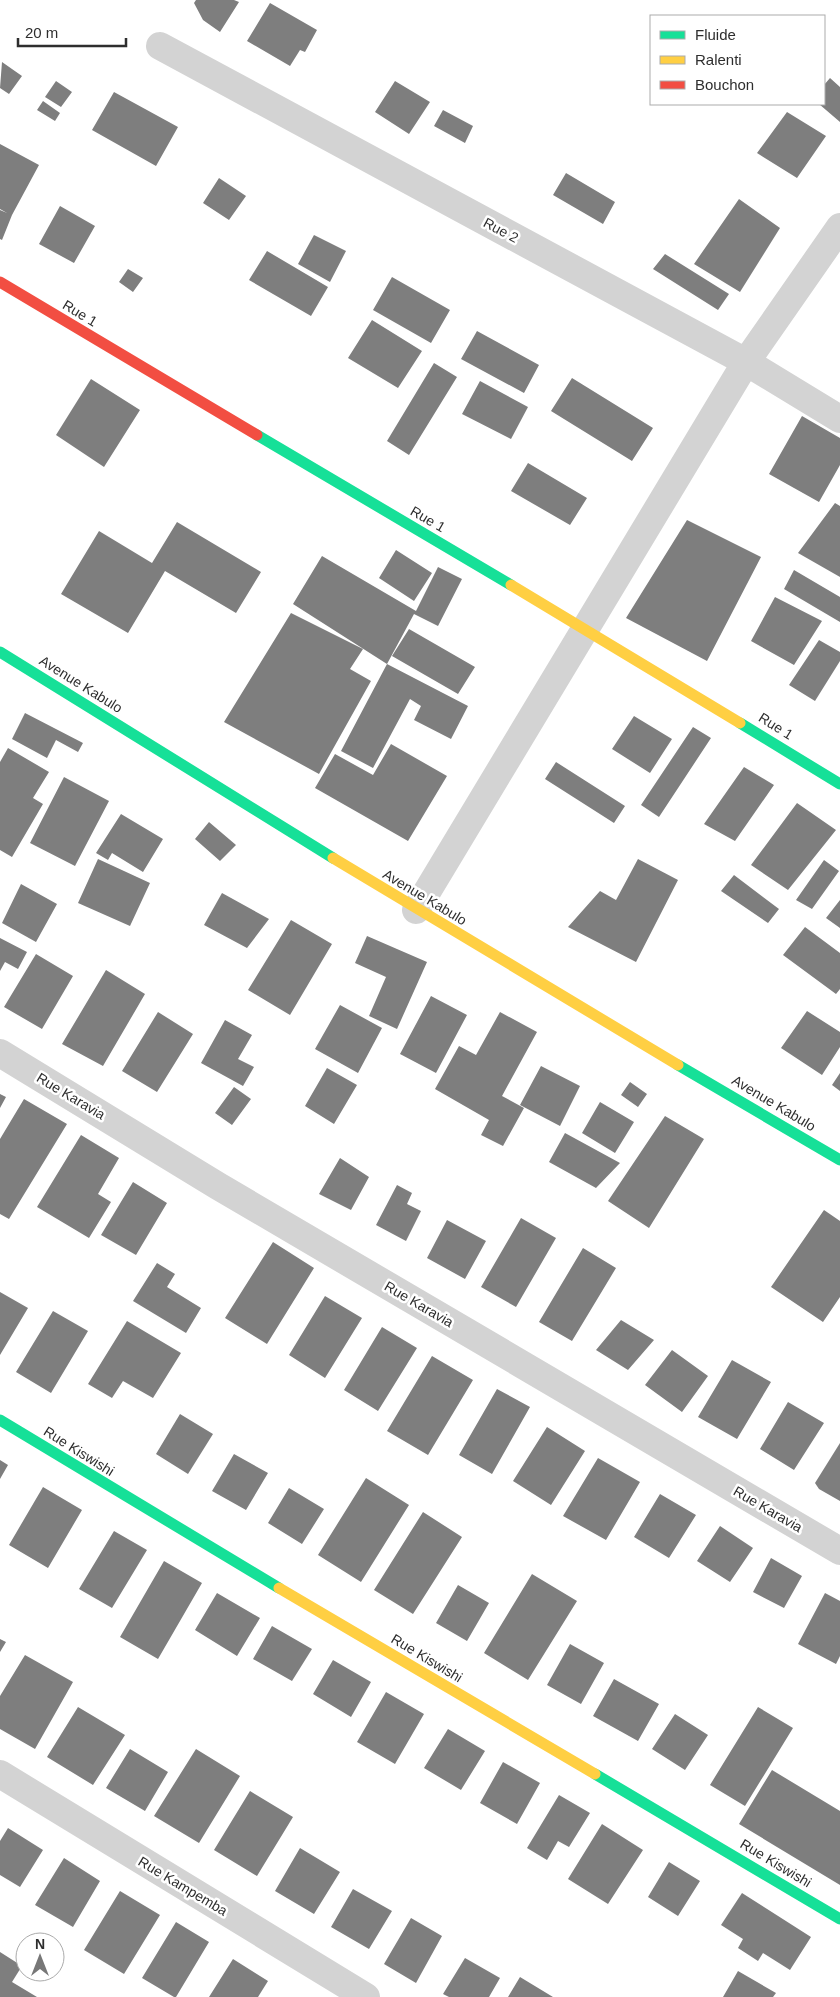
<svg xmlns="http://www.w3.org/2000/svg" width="840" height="1997" font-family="Helvetica,sans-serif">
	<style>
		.building { fill: #7e7e7e }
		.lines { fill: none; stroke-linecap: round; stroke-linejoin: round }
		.street { stroke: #d3d3d3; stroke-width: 28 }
		.fast { stroke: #16e098; stroke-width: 11 }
		.slow { stroke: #ffcf43; stroke-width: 11 }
		.jam { stroke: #f24e42; stroke-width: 11 }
		.labels { text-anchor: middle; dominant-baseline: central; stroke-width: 5; stroke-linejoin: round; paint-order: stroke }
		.street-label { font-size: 14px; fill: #2e2e2e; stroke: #fff }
	</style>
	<rect width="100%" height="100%" fill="#fff"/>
	<path class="building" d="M 196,0 L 234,0 L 239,2 L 220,32 L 203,20 L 194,3 Z
		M 270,3 L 317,30 L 305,52 L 300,50 L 290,66 L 247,41 Z
		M 2,62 L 22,76 L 9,94 L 0,88 Z
		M 830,78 L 840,87 L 840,122 L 819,104 L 824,104 L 824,85 Z
		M 56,81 L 72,92 L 61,107 L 45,97 Z
		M 395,81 L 430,102 L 409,134 L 375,112 Z
		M 114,92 L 178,127 L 156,166 L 92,130 Z
		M 43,101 L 60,113 L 55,121 L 37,110 Z
		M 443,110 L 473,126 L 465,143 L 434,126 Z
		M 787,112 L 826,136 L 797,178 L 757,153 Z
		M 0,144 L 39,165 L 12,215 L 2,240 L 0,239 L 0,210 L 7,213 L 0,209 Z
		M 566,173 L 615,202 L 603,224 L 553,195 Z
		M 219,178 L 246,196 L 229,220 L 203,203 Z
		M 739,199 L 780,228 L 740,292 L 694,264 Z
		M 60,206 L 95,226 L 74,263 L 39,244 Z
		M 314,235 L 346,251 L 330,282 L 298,264 Z
		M 267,251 L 328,287 L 311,316 L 249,280 Z
		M 665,254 L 729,294 L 718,310 L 653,269 Z
		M 128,269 L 143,278 L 133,292 L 119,282 Z
		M 392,277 L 450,310 L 431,343 L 373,310 Z
		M 372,320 L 422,351 L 398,388 L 348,358 Z
		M 477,331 L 539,365 L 524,393 L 461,359 Z
		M 434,363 L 457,377 L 409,455 L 387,441 Z
		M 572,378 L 653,428 L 632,461 L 551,411 Z
		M 91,379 L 140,410 L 104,467 L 56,435 Z
		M 480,381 L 528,407 L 511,439 L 462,414 Z
		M 802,416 L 840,438 L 840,465 L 819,502 L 769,474 Z
		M 528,463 L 587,498 L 570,525 L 511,491 Z
		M 835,503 L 840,506 L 840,577 L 798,553 Z
		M 687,520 L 761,557 L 707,661 L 626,618 Z
		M 177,522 L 261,572 L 236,613 L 165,571 L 128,633 L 61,594 L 99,531 L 152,563 Z
		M 396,550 L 432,573 L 414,601 L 379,578 Z
		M 322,556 L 416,611 L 438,567 L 462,579 L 438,626 L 414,614 L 387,664 L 293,604 Z
		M 794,570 L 840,597 L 840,622 L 784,589 Z
		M 775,597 L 822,621 L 794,665 L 751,641 Z
		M 291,613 L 363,649 L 350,669 L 371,681 L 319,774 L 224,722 Z
		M 409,629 L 475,667 L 458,694 L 392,656 Z
		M 819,640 L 840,652 L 840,661 L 815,701 L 789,685 Z
		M 387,664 L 468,706 L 451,739 L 414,720 L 421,706 L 410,699 L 373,768 L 341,751 Z
		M 25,713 L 83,743 L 78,752 L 56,740 L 47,758 L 12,739 Z
		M 634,716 L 672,739 L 650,773 L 612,749 Z
		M 693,727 L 711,738 L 659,817 L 641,805 Z
		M 391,744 L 447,776 L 408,841 L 315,788 L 335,754 L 373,775 Z
		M 8,748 L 49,772 L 33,798 L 43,804 L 12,857 L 0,850 L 0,762 Z
		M 556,762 L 625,806 L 614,823 L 545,779 Z
		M 744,767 L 774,785 L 735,841 L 704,824 Z
		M 64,777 L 109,801 L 75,866 L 30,843 Z
		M 797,803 L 836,830 L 788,890 L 751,865 Z
		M 121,814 L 163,839 L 143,872 L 112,853 L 108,860 L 96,853 Z
		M 209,822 L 236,845 L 220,861 L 195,839 Z
		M 98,859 L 150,883 L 130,926 L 78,903 Z
		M 638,859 L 678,880 L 636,962 L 568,927 L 600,891 L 616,900 Z
		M 824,860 L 839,871 L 812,909 L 796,900 Z
		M 734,875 L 779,909 L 768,923 L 721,891 Z
		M 21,884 L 57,904 L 36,942 L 2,923 Z
		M 222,893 L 269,919 L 247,948 L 204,925 Z
		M 840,900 L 840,928 L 826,918 Z
		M 291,920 L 332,944 L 290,1015 L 248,990 Z
		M 805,927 L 840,953 L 840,989 L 836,994 L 783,955 Z
		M 367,936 L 427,962 L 397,1029 L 369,1016 L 386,977 L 355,963 Z
		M 0,938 L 27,952 L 18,969 L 5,962 L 0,971 Z
		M 36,954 L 73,976 L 42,1029 L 4,1007 Z
		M 106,970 L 145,994 L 103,1066 L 62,1044 Z
		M 431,996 L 467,1015 L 436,1073 L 400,1054 Z
		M 340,1005 L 382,1028 L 358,1073 L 315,1049 Z
		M 807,1011 L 840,1032 L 840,1047 L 822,1075 L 781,1048 Z
		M 158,1012 L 193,1034 L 157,1092 L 122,1071 Z
		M 500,1012 L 537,1032 L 502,1096 L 524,1108 L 503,1146 L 481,1135 L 489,1120 L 435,1089 L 459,1046 L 476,1055 Z
		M 225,1020 L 252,1035 L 238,1059 L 254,1067 L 243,1086 L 201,1063 Z
		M 541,1066 L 580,1086 L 560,1126 L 520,1105 Z
		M 327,1068 L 357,1085 L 334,1124 L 305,1106 Z
		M 840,1073 L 840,1091 L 832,1085 Z
		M 630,1082 L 647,1094 L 638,1107 L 621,1095 Z
		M 234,1087 L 251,1099 L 232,1125 L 215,1113 Z
		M 0,1094 L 6,1097 L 0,1108 Z
		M 24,1099 L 67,1124 L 9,1219 L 0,1214 L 0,1139 Z
		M 600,1102 L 634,1122 L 615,1153 L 582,1133 Z
		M 665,1116 L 704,1139 L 649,1228 L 608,1201 Z
		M 565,1133 L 620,1163 L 596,1188 L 549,1162 Z
		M 81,1135 L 119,1158 L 98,1194 L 111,1202 L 89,1238 L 37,1207 Z
		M 340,1158 L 369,1177 L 351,1210 L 319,1194 Z
		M 133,1182 L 167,1203 L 136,1255 L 101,1235 Z
		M 397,1185 L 412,1193 L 407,1204 L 421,1211 L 406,1241 L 376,1225 Z
		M 824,1210 L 840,1221 L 840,1297 L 823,1322 L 771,1287 Z
		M 521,1218 L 556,1238 L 516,1307 L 481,1287 Z
		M 447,1220 L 486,1241 L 465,1279 L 427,1258 Z
		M 273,1242 L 314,1268 L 267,1344 L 225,1318 Z
		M 583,1248 L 616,1268 L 572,1341 L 539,1322 Z
		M 157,1263 L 175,1274 L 167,1287 L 201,1308 L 186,1333 L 133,1301 Z
		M 0,1292 L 28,1308 L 0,1355 Z
		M 325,1296 L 362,1318 L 325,1378 L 289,1355 Z
		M 53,1311 L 88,1331 L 51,1393 L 16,1372 Z
		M 621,1320 L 654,1340 L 628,1370 L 596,1350 Z
		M 127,1321 L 181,1353 L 153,1398 L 123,1381 L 112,1398 L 88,1384 Z
		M 382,1327 L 417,1348 L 378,1411 L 344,1390 Z
		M 672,1350 L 708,1376 L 682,1412 L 645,1385 Z
		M 432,1356 L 473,1380 L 428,1455 L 387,1431 Z
		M 732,1360 L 771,1382 L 737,1439 L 698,1417 Z
		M 497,1389 L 530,1407 L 492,1474 L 459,1455 Z
		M 788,1402 L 824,1423 L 794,1470 L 760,1449 Z
		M 180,1414 L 213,1434 L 188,1474 L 156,1454 Z
		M 547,1427 L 585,1451 L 551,1505 L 513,1481 Z
		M 840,1443 L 840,1501 L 819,1489 L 815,1483 Z
		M 234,1454 L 268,1473 L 246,1510 L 212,1491 Z
		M 598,1458 L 640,1482 L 606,1540 L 563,1516 Z
		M 0,1460 L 8,1465 L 0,1479 Z
		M 366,1478 L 409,1505 L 361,1582 L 318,1555 Z
		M 43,1487 L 82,1510 L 48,1568 L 9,1545 Z
		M 289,1488 L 324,1509 L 302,1544 L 268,1523 Z
		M 660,1494 L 696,1515 L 669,1558 L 634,1537 Z
		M 423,1512 L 462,1537 L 413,1614 L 374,1590 Z
		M 720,1526 L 753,1548 L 730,1582 L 697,1561 Z
		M 114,1531 L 147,1550 L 112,1608 L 79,1589 Z
		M 771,1558 L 802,1576 L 784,1608 L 753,1592 Z
		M 164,1561 L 202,1583 L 158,1659 L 120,1637 Z
		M 532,1574 L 577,1601 L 528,1680 L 484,1653 Z
		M 458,1585 L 489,1603 L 467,1641 L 436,1623 Z
		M 217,1593 L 260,1618 L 237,1656 L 195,1630 Z
		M 825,1593 L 840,1601 L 840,1656 L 836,1664 L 798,1644 Z
		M 272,1626 L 312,1649 L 292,1681 L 253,1659 Z
		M 0,1639 L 6,1642 L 0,1652 Z
		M 570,1644 L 604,1663 L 581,1704 L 547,1685 Z
		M 25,1655 L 73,1682 L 35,1749 L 0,1729 L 0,1696 Z
		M 333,1660 L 371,1682 L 351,1717 L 313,1694 Z
		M 614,1679 L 659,1704 L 638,1741 L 593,1716 Z
		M 386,1692 L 424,1714 L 395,1764 L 357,1742 Z
		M 78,1707 L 125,1735 L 93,1785 L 47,1757 Z
		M 758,1707 L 793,1728 L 745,1806 L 710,1785 Z
		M 675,1714 L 708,1735 L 685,1770 L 652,1749 Z
		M 448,1729 L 485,1751 L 461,1790 L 424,1768 Z
		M 130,1749 L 168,1772 L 145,1811 L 106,1788 Z
		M 196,1749 L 240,1776 L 199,1843 L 154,1816 Z
		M 503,1762 L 540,1783 L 517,1824 L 480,1803 Z
		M 772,1770 L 840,1811 L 840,1885 L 739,1824 Z
		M 250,1791 L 293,1817 L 257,1876 L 214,1850 Z
		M 559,1795 L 590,1813 L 569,1847 L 558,1841 L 547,1860 L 527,1848 Z
		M 602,1824 L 643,1850 L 608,1904 L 568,1879 Z
		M 8,1828 L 43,1850 L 20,1887 L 0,1875 L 0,1841 Z
		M 300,1848 L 340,1872 L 314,1914 L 275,1891 Z
		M 64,1858 L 100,1881 L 73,1927 L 35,1905 Z
		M 669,1862 L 700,1881 L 678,1916 L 648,1897 Z
		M 353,1889 L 392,1911 L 369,1949 L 331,1927 Z
		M 120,1891 L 160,1915 L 124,1974 L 84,1950 Z
		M 742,1893 L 811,1937 L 790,1970 L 763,1953 L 758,1961 L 738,1948 L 743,1939 L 721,1925 Z
		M 411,1918 L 442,1936 L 416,1983 L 384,1964 Z
		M 176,1922 L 209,1942 L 176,1997 L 174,1997 L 142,1978 Z
		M 0,1952 L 22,1966 L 12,1982 L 37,1997 L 0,1997 Z
		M 465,1958 L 500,1978 L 489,1997 L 449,1997 L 443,1994 Z
		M 233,1959 L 268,1981 L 258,1997 L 209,1997 Z
		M 738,1971 L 776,1993 L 773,1997 L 723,1997 Z
		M 520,1977 L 553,1997 L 508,1997 Z"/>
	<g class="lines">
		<path class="street" d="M 160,46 L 746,362 L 840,419
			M 416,910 L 746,362 L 840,227
			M 0,1053 L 218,1186 L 840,1551
			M 0,1774 L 366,1997"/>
		<path class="fast" d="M 257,435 L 511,585
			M 0,652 L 333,858
			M 740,723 L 840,784
			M 678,1065 L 840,1160
			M 0,1420 L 279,1588
			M 595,1774 L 840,1919"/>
		<path class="slow" d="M 511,585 L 740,723
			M 333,858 L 678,1065
			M 279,1588 L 595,1774"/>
		<path class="jam" d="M 0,282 L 257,435"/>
	</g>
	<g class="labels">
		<g class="street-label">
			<text transform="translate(501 230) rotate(28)">Rue 2</text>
			<text transform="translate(80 313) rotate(31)">Rue 1</text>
			<text transform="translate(428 519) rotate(30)">Rue 1</text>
			<text transform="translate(81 684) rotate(32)">Avenue Kabulo</text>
			<text transform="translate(776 726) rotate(32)">Rue 1</text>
			<text transform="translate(425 897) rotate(31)">Avenue Kabulo</text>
			<text transform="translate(71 1096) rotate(31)">Rue Karavia</text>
			<text transform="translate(774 1103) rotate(31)">Avenue Kabulo</text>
			<text transform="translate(419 1304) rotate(30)">Rue Karavia</text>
			<text transform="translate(79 1451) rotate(32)">Rue Kiswishi</text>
			<text transform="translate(768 1509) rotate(30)">Rue Karavia</text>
			<text transform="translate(427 1658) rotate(31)">Rue Kiswishi</text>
			<text transform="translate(776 1863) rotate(31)">Rue Kiswishi</text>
			<text transform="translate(183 1886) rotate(31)">Rue Kampemba</text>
		</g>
	</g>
	<rect x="650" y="15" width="175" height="90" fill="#ffffff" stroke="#ababab"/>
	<rect x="660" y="31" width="25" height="8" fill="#16e098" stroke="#ababab"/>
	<text x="695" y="40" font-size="15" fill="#2e2e2e">Fluide</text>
	<rect x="660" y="56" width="25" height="8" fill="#ffcf43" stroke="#ababab"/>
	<text x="695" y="65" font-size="15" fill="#2e2e2e">Ralenti</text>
	<rect x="660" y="81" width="25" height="8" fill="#f24e42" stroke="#ababab"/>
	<text x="695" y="90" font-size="15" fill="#2e2e2e">Bouchon</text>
	<g transform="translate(40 1957)"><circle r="24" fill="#ffffff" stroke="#ababab"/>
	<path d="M0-4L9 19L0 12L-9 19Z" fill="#777777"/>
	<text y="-8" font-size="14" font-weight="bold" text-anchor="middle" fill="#2e2e2e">N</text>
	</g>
	<path d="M18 38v8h108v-8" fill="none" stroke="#2e2e2e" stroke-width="2.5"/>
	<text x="25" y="38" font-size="15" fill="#2e2e2e" stroke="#ffffff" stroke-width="4" paint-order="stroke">20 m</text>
</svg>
